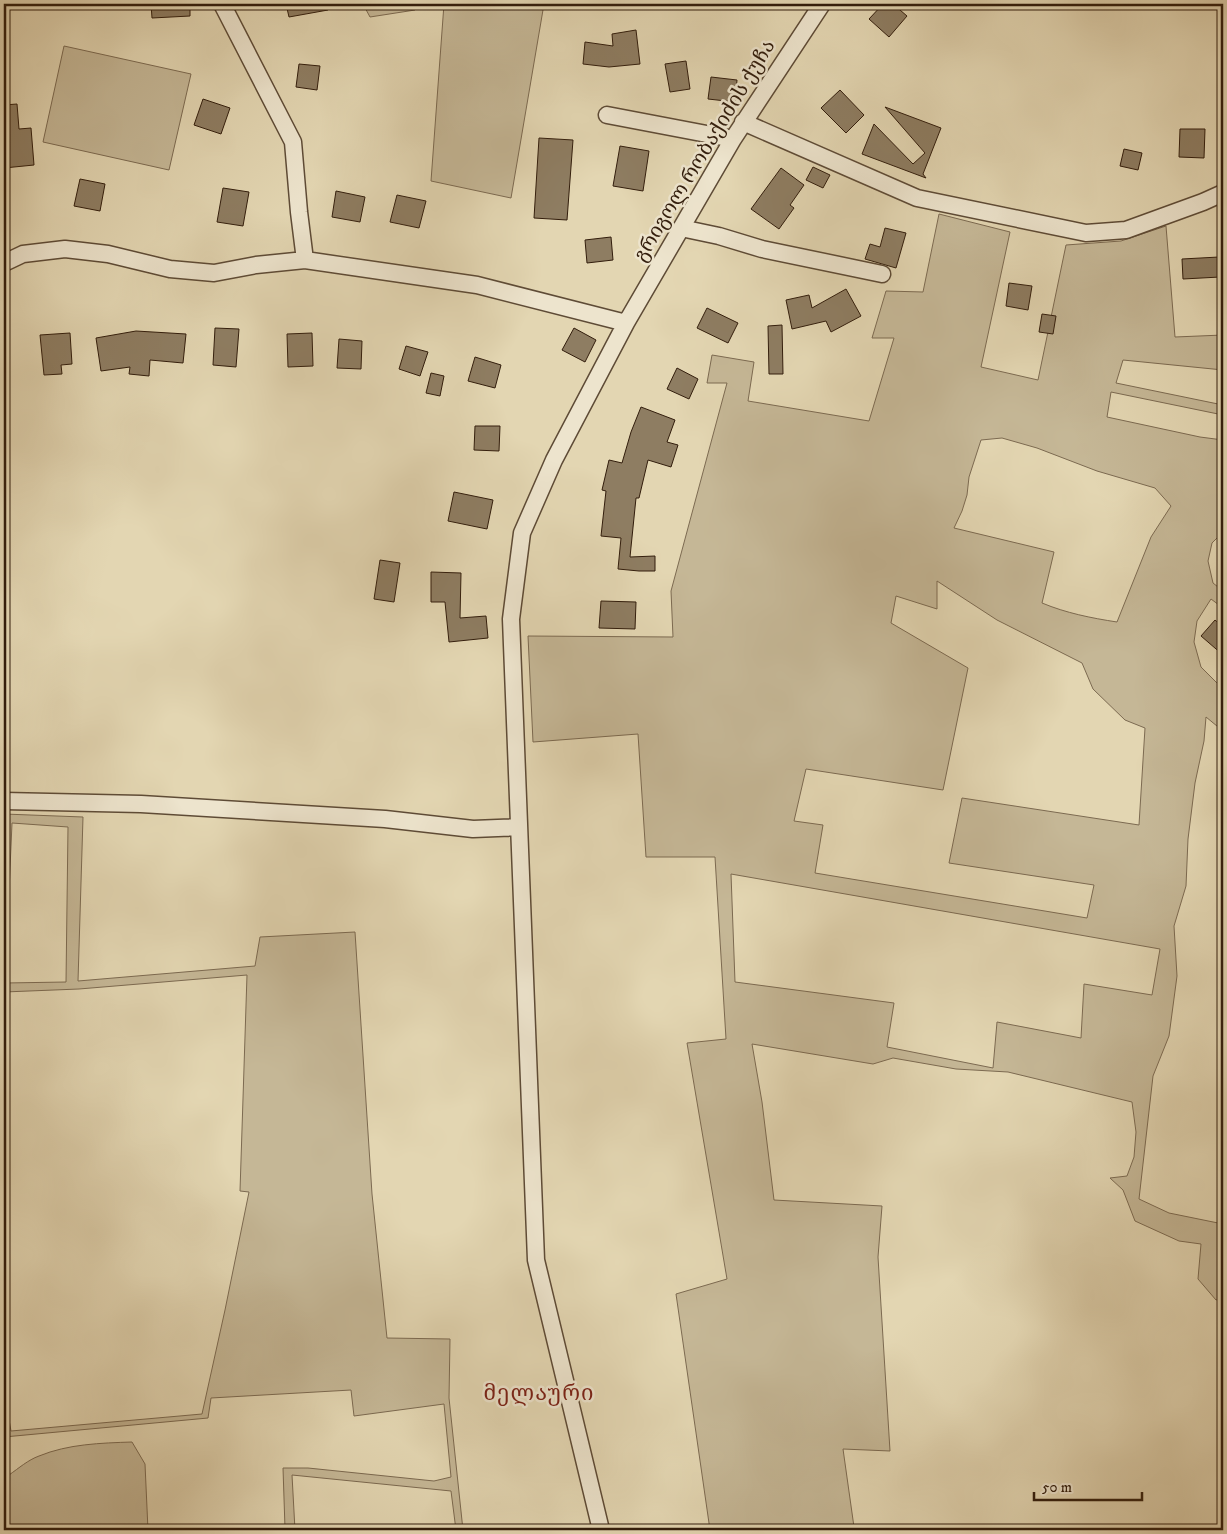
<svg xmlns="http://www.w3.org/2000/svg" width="1227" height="1534" font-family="'IM FELL DW Pica','Noto Serif Georgian',serif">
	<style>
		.green { fill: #c5b796; stroke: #7c6a51; fill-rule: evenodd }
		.building { fill: #8e7d62; stroke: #321d0c }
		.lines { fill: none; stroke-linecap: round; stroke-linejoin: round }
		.minor-casing { stroke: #5e4b36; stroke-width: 19 }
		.minor { stroke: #ede4cd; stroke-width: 16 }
		.labels { text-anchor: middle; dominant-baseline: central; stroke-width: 5; stroke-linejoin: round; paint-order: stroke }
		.street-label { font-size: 20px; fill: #321d0c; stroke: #ede4cd }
		.quarter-label { font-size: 22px; letter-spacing: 1px; fill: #7a1f14; stroke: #ede4cd }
	</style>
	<rect width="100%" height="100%" fill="#e3d6b2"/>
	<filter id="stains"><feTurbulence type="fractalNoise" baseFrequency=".004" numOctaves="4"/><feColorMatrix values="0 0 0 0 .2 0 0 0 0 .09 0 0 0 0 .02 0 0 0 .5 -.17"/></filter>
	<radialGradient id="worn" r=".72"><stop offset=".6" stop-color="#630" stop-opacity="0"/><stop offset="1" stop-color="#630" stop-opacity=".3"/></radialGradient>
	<path class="green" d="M 363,4 L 414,4 L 415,10 L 370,17 Z
		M 444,4 L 544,4 L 511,198 L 431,181 Z
		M 64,46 L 191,74 L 169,170 L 43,142 Z
		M 939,214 L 1010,232 L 981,367 L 1038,380 L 1066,245 L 1121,241 L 1166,226 L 1175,337 L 1223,335 L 1223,370 L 1123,360 L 1116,383 L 1223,405 L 1223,415 L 1111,392 L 1107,417 L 1200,437 L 1223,440 L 1223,532 L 1212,543 L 1208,561 L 1213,583 L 1223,591 L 1223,608 L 1211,599 L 1197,621 L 1194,642 L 1201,667 L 1223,689 L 1223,731 L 1206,717 L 1204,741 L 1195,783 L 1188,839 L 1186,886 L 1174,926 L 1177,976 L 1169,1036 L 1153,1076 L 1139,1199 L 1169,1213 L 1223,1224 L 1223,1298 L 1216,1300 L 1198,1279 L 1201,1244 L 1179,1241 L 1135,1221 L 1123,1190 L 1110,1178 L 1127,1176 L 1134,1157 L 1136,1132 L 1132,1102 L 1008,1072 L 956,1069 L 893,1058 L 873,1064 L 752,1044 L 762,1102 L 774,1200 L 882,1206 L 878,1257 L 890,1451 L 843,1449 L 854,1527 L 870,1530 L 710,1530 L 676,1294 L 727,1279 L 687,1043 L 726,1039 L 715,857 L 646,857 L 638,734 L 533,742 L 528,636 L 673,637 L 671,591 L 727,383 L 707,383 L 712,355 L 754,362 L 748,401 L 869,421 L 894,338 L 872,338 L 886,291 L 923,292 ZM 1002,438 L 1037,448 L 1097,471 L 1155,488 L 1171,506 L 1151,537 L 1117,622 C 1091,618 1066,613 1042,603 L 1054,552 L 954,528 L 962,511 L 967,495 L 969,477 L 981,440 ZM 937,581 L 997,620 L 1082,663 L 1093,689 L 1125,720 L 1145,728 L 1139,825 L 962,798 L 949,863 L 1094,885 L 1087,918 L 815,873 L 823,825 L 794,821 L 806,769 L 943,790 L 968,668 L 891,623 L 896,596 L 937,609 ZM 731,874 L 1160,949 L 1152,995 L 1084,984 L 1081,1038 L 997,1022 L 993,1068 L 887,1047 L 894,1003 L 735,982 Z
		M 4,814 L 83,817 L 78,981 L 255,966 L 260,937 L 355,932 L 372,1194 L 387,1338 L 450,1339 L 449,1398 L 463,1530 L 456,1530 L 451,1491 L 292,1475 L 295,1530 L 265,1530 L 285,1528 L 283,1468 L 308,1468 L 434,1481 L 451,1477 L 444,1404 L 354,1416 L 351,1390 L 211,1398 L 208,1418 L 4,1437 L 4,1362 L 8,1414 L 11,1431 L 202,1414 L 225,1310 L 249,1192 L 240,1191 L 247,975 L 79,989 L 4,992 ZM 12,823 L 68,827 L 66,982 L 5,983 Z
		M 4,1441 L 9,1475 C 19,1468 28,1460 39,1456 C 68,1444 101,1443 132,1442 L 145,1464 L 148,1530 L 5,1530 Z"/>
	<path class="building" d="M 151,4 L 190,4 L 190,16 L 152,18 Z
		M 286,4 L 328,4 L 328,10 L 289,17 Z
		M 883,4 L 893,4 L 907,16 L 889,37 L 869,19 Z
		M 636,30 L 640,64 L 609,67 L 583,64 L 585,42 L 613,46 L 612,34 Z
		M 686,61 L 690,89 L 670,92 L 665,64 Z
		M 299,64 L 320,66 L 317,90 L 296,87 Z
		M 711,77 L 737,80 L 735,102 L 708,99 Z
		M 840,90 L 864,115 L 846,133 L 821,108 Z
		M 203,99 L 230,108 L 221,134 L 194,125 Z
		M 17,104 L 19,129 L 31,128 L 34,165 L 4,168 L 4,105 Z
		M 885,107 L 941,128 L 923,174 L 926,178 L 862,154 L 874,124 L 913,164 L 925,153 Z
		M 1180,129 L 1205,129 L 1204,158 L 1179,157 Z
		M 539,138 L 573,140 L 567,220 L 534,218 Z
		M 620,146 L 649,151 L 643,191 L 613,186 Z
		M 1124,149 L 1142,153 L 1138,170 L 1120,166 Z
		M 813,167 L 830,175 L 823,188 L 806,180 Z
		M 781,168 L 804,185 L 790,205 L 794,208 L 779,229 L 751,209 Z
		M 80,179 L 105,184 L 100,211 L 74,206 Z
		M 223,188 L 249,192 L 243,226 L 217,222 Z
		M 336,191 L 365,197 L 360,222 L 332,217 Z
		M 397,195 L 426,201 L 419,228 L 390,222 Z
		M 885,228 L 906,233 L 896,268 L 865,259 L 870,244 L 880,247 Z
		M 611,237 L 613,260 L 587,263 L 585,240 Z
		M 1219,257 L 1220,277 L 1183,279 L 1182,259 Z
		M 1009,283 L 1032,286 L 1028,310 L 1006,306 Z
		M 846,289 L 861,316 L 831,332 L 826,321 L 792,329 L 786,300 L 809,295 L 812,308 Z
		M 707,308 L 738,323 L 728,343 L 697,328 Z
		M 1042,314 L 1056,316 L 1053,334 L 1039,332 Z
		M 782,325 L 783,374 L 769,374 L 768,326 Z
		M 215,328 L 239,329 L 236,367 L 213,365 Z
		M 574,328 L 596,340 L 585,362 L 562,350 Z
		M 136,331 L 186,334 L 183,363 L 150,360 L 149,376 L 129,374 L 130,367 L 101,371 L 96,338 Z
		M 70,333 L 72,364 L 61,365 L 62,374 L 44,375 L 40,335 Z
		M 312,333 L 313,366 L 288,367 L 287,334 Z
		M 339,339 L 362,341 L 361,369 L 337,368 Z
		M 406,346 L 428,352 L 420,376 L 399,369 Z
		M 475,357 L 501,365 L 495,388 L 468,381 Z
		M 677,368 L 698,379 L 689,399 L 667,389 Z
		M 431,373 L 444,376 L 440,396 L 426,393 Z
		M 641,407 L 675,420 L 667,442 L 678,445 L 671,467 L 648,460 L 639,498 L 636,498 L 630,557 L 655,556 L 655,571 L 639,571 L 618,569 L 621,538 L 601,536 L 606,491 L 602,490 L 609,460 L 622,463 L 631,432 Z
		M 475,426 L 500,426 L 499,451 L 474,450 Z
		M 454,492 L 493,500 L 487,529 L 448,521 Z
		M 380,560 L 400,563 L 394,602 L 374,599 Z
		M 431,572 L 461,573 L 460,618 L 486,616 L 488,638 L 449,642 L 445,602 L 431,602 Z
		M 601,601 L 636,602 L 635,629 L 599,628 Z
		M 1215,620 L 1223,627 L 1223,655 L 1201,636 Z"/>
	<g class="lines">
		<g class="minor-casing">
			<path id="minor" d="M 222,4 L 293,142 L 299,212 L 305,260
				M 607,115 L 733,139
				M 743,122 L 917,198 L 1086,233 L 1126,230 L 1203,202 L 1223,193
				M 681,228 L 719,236 L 762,249 L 882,274
				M 4,263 L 23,254 L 65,249 L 108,254 L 170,269 L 214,273 L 256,265 L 305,260 L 477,285 L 626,323
				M 4,801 L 141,804 L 385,819 L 473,829 L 519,827
				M 601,1530 L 536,1260 L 511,619 L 522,533 L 554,460 L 626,323 L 733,139 L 822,4"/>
		</g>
		<use href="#minor" class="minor"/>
	</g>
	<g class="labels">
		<g class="street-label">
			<text transform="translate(705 151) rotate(-59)">გრიგოლ რობაქიძის ქუჩა</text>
		</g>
		<g class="quarter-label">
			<text x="539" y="1393">მელაური</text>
		</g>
	</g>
	<rect width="1227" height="1534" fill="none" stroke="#e3d6b2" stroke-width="20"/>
	<rect x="5" y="5" width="1217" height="1524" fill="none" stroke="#321d0c" stroke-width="2.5"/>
	<rect x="10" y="10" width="1207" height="1514" fill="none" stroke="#321d0c"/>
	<path d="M1034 1492v8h108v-8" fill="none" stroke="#321d0c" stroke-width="2.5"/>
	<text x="1042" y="1492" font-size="15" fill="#321d0c" stroke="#ede4cd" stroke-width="4" paint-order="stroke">50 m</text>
	<rect width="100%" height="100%" filter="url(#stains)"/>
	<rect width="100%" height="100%" fill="url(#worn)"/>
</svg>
